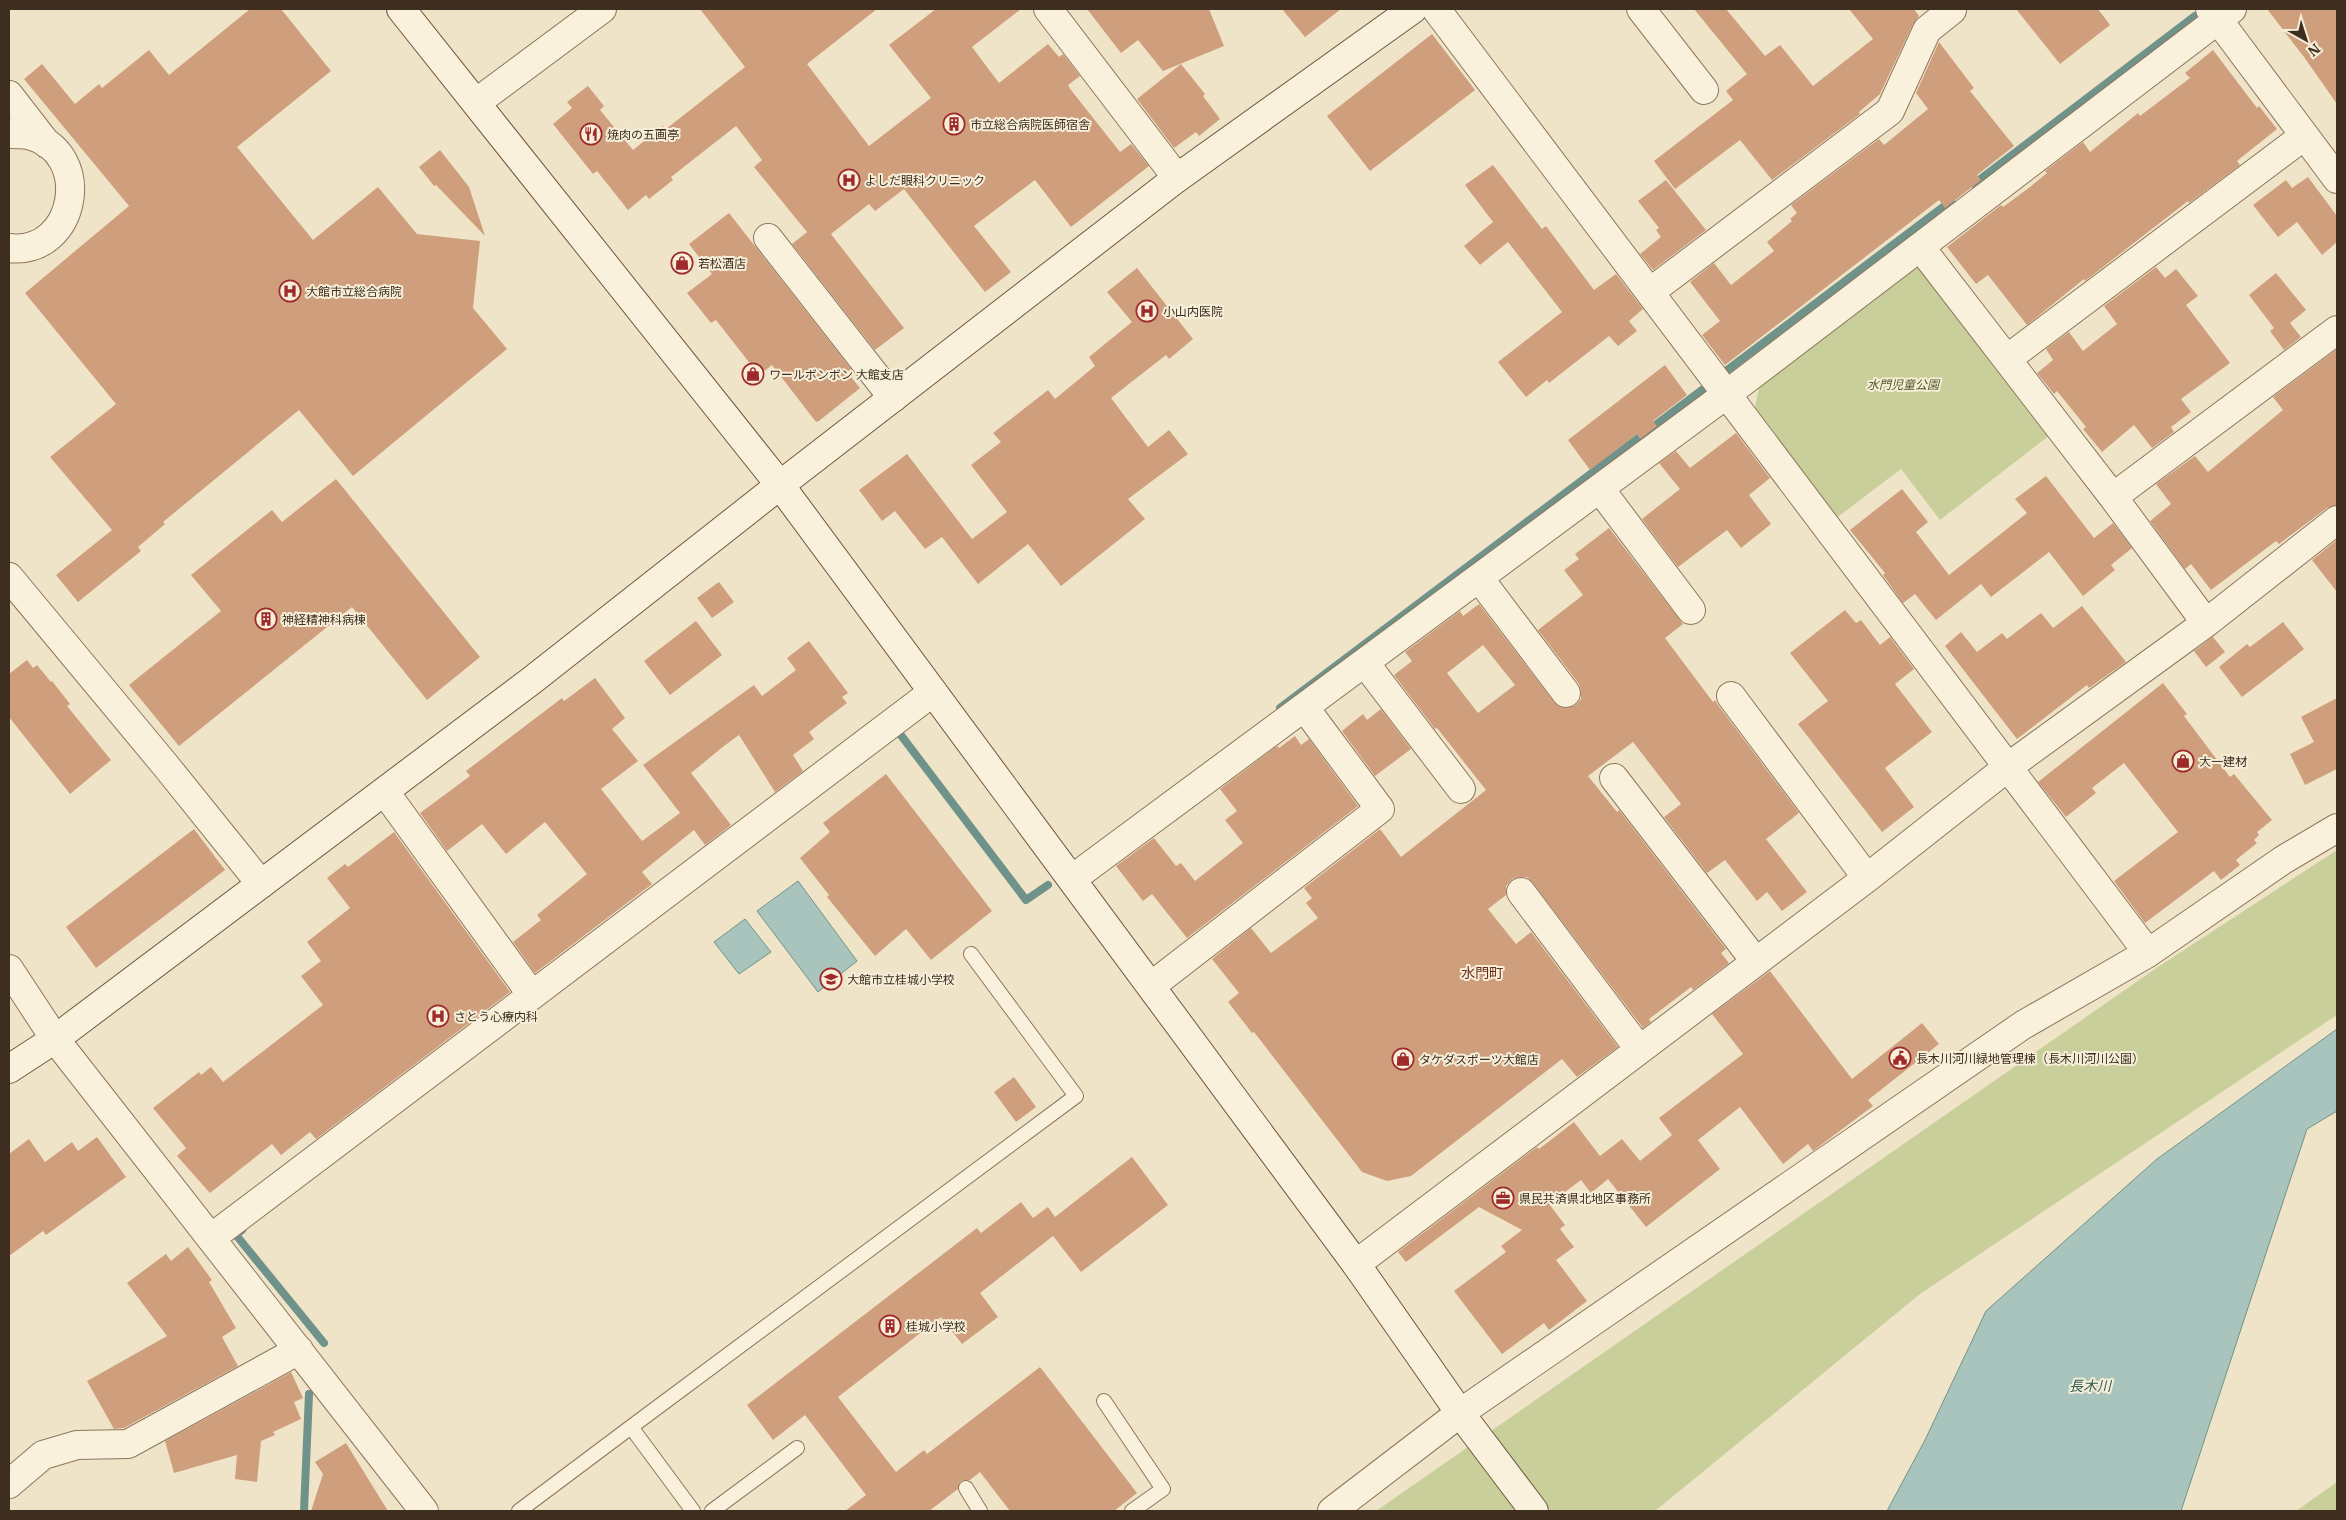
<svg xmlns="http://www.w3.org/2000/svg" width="2346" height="1520" font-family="'IBM Plex Serif','Noto Sans JP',serif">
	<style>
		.green { fill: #c9cf9b }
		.water { fill: #a9c4bc; stroke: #6f938a }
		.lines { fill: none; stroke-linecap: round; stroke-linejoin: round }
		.stream { stroke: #6f938a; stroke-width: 8 }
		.building { fill: #cf9f7d; fill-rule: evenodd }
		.lane-casing { stroke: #8d765c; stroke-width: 16 }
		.street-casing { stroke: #8d765c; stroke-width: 30 }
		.secondary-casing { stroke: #6f573f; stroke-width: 30 }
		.lane { stroke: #faf1dc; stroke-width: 14 }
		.street { stroke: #faf1dc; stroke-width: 28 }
		.secondary { stroke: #faf1dc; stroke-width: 28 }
		.labels { text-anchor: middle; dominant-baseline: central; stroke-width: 4; stroke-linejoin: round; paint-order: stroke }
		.poi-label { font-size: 12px; fill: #3d2e20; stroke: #f7eed8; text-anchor: start }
		.park-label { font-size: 12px; font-style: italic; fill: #4d5a26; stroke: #f7eed8 }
		.neighbourhood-label { font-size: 14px; fill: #6b2e1e; stroke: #f7eed8 }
		.water-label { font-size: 14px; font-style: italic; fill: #2f5d5a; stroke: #f7eed8 }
	</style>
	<rect width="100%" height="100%" fill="#f0e4c8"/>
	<path class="green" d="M 1919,264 L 2050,435 L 1940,520 L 1901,469 L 1835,519 L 1754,413 L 1759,387 Z
		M 2337,850 L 2337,1015 L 1920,1294 L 1655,1511 L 1376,1511 L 2155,969 Z
		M 2337,1482 L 2337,1511 L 2296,1511 Z"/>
	<path class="water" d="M 798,881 L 857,961 L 818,992 L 757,911 Z
		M 745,919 L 771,952 L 739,974 L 714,942 Z
		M 2337,1029 L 2337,1111 L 2307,1129 L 2181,1511 L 1887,1511 L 1925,1440 L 1986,1311 L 2157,1159 Z"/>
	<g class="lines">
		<path class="stream" d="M 1974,184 L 2195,16
			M 1722,374 L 1951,201
			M 1280,708 L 1702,390
			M 893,733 L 897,730 L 1026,900 L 1048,885
			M 242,1230 L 236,1235 L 324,1343
			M 304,1511 L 309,1394"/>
	</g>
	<path class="building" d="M 250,9 L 281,9 L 331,71 L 237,147 L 313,240 L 378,187 L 417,234 L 480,241 L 473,308 L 507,349 L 353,476 L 299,410 L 163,522 L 165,524 L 138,547 L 141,551 L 78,602 L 56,575 L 112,530 L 50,457 L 116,404 L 25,293 L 129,206 L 24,79 L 42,64 L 75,104 L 99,84 L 102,88 L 149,50 L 169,75 Z
		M 700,9 L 877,9 L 807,64 L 869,146 L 931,98 L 889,45 L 936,9 L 1021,9 L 972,47 L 999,83 L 1048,44 L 1059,57 L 1063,54 L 1080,76 L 1068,85 L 1071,90 L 1120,152 L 1131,144 L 1149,166 L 1071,227 L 1035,180 L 974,226 L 1011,272 L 985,292 L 904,189 L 875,211 L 869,204 L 831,234 L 904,328 L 875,350 L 792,244 L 807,232 L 754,167 L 762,160 L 736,126 L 671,177 L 673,180 L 649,199 L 646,195 L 628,210 L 597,171 L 593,174 L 553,124 L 572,108 L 567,102 L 588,86 L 604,106 L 600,110 L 633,150 L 663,126 L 666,129 L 745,67 Z
		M 1087,9 L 1209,9 L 1224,46 L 1163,71 L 1138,40 L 1121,53 Z
		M 1282,9 L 1341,9 L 1305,37 Z
		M 1694,9 L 1726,9 L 1765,56 L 1780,45 L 1813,86 L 1873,39 L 1849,9 L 1914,9 L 1919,16 L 1913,24 L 1880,94 L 1859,112 L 1860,114 L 1772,180 L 1740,140 L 1675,189 L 1654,161 L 1733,100 L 1726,91 L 1747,74 Z
		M 2016,9 L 2098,9 L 2110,25 L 2060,64 Z
		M 2267,9 L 2337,9 L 2337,104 L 2304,57 Z
		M 1432,34 L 1475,90 L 1370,171 L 1327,116 Z
		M 1939,42 L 1974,88 L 1970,91 L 2014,146 L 1977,175 L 1981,180 L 1945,208 L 1939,200 L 1725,365 L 1702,335 L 1720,321 L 1690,282 L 1714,263 L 1731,285 L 1774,251 L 1767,242 L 1792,221 L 1790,219 L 1797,213 L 1791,205 L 1879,139 L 1884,145 L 1928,109 L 1916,93 Z
		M 2213,50 L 2257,108 L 2259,106 L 2277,129 L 2237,161 L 2240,165 L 2189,203 L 2188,201 L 2085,281 L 2084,279 L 2027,325 L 1988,275 L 1976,284 L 1947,247 L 2001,205 L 2003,207 L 2030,187 L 2047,173 L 2045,171 L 2083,142 L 2090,152 L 2138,113 L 2140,116 L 2190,78 L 2185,73 Z
		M 1181,64 L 1205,94 L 1203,96 L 1220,119 L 1199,136 L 1196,132 L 1174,148 L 1137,99 Z
		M 440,150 L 469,187 L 485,236 L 436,185 L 434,186 L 419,167 Z
		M 1493,165 L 1542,229 L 1546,226 L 1594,290 L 1616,274 L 1643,309 L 1629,321 L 1637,331 L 1618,346 L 1609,336 L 1549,383 L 1547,380 L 1526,397 L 1498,362 L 1562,312 L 1508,242 L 1480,265 L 1464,246 L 1493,222 L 1465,185 Z
		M 2308,177 L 2337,216 L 2337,242 L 2322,255 L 2297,222 L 2278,237 L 2253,205 L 2286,180 L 2292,188 Z
		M 1666,180 L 1706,230 L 1653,270 L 1640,254 L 1661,237 L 1656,230 L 1659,228 L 1638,201 Z
		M 729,213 L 851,369 L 847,372 L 860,388 L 819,421 L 816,422 L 772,365 L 759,375 L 716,320 L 711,323 L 687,293 L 712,274 L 689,244 Z
		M 2156,267 L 2165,278 L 2176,269 L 2198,296 L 2186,305 L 2230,363 L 2181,399 L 2191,412 L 2171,427 L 2174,432 L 2152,448 L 2134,425 L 2102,452 L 2083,429 L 2086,427 L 2057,391 L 2054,394 L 2037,373 L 2053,360 L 2046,349 L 2069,332 L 2083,351 L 2117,324 L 2104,306 Z
		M 1137,268 L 1193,339 L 1169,359 L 1166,355 L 1111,398 L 1148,447 L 1169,430 L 1188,454 L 1128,499 L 1145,519 L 1061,586 L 1028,544 L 978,584 L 942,537 L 925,549 L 895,511 L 882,521 L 859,490 L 907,454 L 972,539 L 1007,512 L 971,465 L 1001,442 L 993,433 L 1048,390 L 1055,399 L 1095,366 L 1089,357 L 1132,322 L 1107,292 Z
		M 2276,273 L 2306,310 L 2290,323 L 2301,337 L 2284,350 L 2270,331 L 2274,328 L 2249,295 Z
		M 2337,349 L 2337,505 L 2327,508 L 2279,544 L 2276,541 L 2211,590 L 2191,564 L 2185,569 L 2150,521 L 2171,504 L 2156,484 L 2195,456 L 2208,472 L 2283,410 L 2273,397 Z
		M 1665,365 L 1687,395 L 1653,421 L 1657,426 L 1640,439 L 1637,434 L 1590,470 L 1568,440 Z
		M 1736,433 L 1770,478 L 1749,495 L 1771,524 L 1741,548 L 1727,530 L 1678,567 L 1642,519 L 1680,489 L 1659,463 L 1676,451 L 1690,468 Z
		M 2046,476 L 2094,538 L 2113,523 L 2132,548 L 2111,565 L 2115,570 L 2083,596 L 2049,552 L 1991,597 L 1981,584 L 1936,620 L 1915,594 L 1903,603 L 1883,575 L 1885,573 L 1850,530 L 1902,489 L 1928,522 L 1916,532 L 1949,575 L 2027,513 L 2015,499 Z
		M 336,479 L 480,657 L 427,700 L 352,607 L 179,746 L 129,685 L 221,611 L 191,575 L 272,510 L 282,522 Z
		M 1609,528 L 1683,624 L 1665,638 L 1713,702 L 1715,700 L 1718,705 L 1799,813 L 1766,839 L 1807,892 L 1782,911 L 1767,892 L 1757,901 L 1725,860 L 1707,873 L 1664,817 L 1681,804 L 1633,742 L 1588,776 L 1617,812 L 1619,810 L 1726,949 L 1721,953 L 1729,963 L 1693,990 L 1691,987 L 1649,1019 L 1651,1022 L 1643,1028 L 1533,883 L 1527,877 L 1519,877 L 1512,879 L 1506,886 L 1506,895 L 1488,909 L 1516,944 L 1531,932 L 1618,1047 L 1577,1077 L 1562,1059 L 1411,1176 L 1387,1181 L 1362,1172 L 1254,1032 L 1252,1033 L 1228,1002 L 1239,993 L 1212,959 L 1251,928 L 1271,953 L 1318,918 L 1306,903 L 1312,898 L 1304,888 L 1380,829 L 1401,857 L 1486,790 L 1437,728 L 1435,729 L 1394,675 L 1412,661 L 1405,652 L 1460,611 L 1463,616 L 1479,604 L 1554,702 L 1560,707 L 1567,708 L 1576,705 L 1581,699 L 1581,691 L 1579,684 L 1538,630 L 1583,595 L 1564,570 L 1579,559 L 1575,554 ZM 1483,645 L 1515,685 L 1478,713 L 1447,673 Z
		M 2337,540 L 2337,592 L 2312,560 Z
		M 719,582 L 734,602 L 712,618 L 697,598 Z
		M 2082,606 L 2126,662 L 2089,688 L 2087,685 L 2017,739 L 1945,646 L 1961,632 L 1977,652 L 2002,633 L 2007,639 L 2041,613 L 2053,628 Z
		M 1845,610 L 1856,623 L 1861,620 L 1880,645 L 1890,637 L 1914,669 L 1895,684 L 1932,732 L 1885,768 L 1914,807 L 1882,832 L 1798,724 L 1828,701 L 1790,653 Z
		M 696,621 L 722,655 L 670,695 L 644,661 Z
		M 2283,622 L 2304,649 L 2242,697 L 2219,667 L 2247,644 L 2250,647 Z
		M 2213,637 L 2225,652 L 2206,667 L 2194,651 Z
		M 809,641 L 848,693 L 842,697 L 847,703 L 809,732 L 814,739 L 793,755 L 803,771 L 775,792 L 739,735 L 724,746 L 691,773 L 731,825 L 705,845 L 694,830 L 642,872 L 652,884 L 535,973 L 513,942 L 541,920 L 537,915 L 587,874 L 545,822 L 506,854 L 482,824 L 447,851 L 420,813 L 470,776 L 466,771 L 562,698 L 564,701 L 595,678 L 625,718 L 612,729 L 638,761 L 601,789 L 642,841 L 680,813 L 643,765 L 754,685 L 762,696 L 796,670 L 787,658 Z
		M 27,660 L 33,668 L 37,665 L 51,682 L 52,681 L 70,704 L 67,706 L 111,760 L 70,794 L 9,717 L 9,674 Z
		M 2163,683 L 2187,714 L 2184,716 L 2230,777 L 2234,774 L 2272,820 L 2257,832 L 2259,835 L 2254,840 L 2257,843 L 2236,860 L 2240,865 L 2221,880 L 2214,871 L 2145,923 L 2114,881 L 2178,832 L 2124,763 L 2092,788 L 2096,793 L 2066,817 L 2038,782 Z
		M 2337,698 L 2337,769 L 2305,785 L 2290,754 L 2314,742 L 2301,717 Z
		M 1381,709 L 1411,749 L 1375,776 L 1342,731 L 1363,714 L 1367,720 Z
		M 1295,736 L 1301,745 L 1309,739 L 1358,806 L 1187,938 L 1152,894 L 1143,901 L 1116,866 L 1154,838 L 1176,866 L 1181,863 L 1195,881 L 1243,843 L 1225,820 L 1237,811 L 1220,789 L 1277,746 L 1279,748 Z
		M 886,774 L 992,911 L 931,960 L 906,929 L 875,956 L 827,897 L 829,895 L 800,858 L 830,832 L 823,823 Z
		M 194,829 L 225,870 L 96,968 L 66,927 Z
		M 394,832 L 510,992 L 316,1139 L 310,1132 L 281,1155 L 272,1144 L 210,1193 L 177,1156 L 186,1148 L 153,1108 L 199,1072 L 201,1075 L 211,1067 L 223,1082 L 323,1005 L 301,976 L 321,961 L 307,942 L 350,908 L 327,878 L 345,864 L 348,867 Z
		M 1770,971 L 1852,1079 L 1922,1023 L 1939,1044 L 1868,1100 L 1873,1106 L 1813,1151 L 1808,1144 L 1783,1164 L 1740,1107 L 1698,1140 L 1720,1169 L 1646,1227 L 1608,1179 L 1591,1193 L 1581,1180 L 1549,1204 L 1565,1225 L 1560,1229 L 1574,1247 L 1556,1260 L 1587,1301 L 1549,1330 L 1544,1323 L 1502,1354 L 1454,1291 L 1506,1252 L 1501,1246 L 1522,1230 L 1479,1207 L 1406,1262 L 1398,1252 L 1537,1147 L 1539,1149 L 1574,1122 L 1600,1156 L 1622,1139 L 1640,1161 L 1672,1135 L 1659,1118 L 1743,1054 L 1712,1014 Z
		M 1014,1077 L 1036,1107 L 1016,1122 L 994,1092 Z
		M 97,1137 L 126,1177 L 46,1235 L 43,1231 L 9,1256 L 9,1154 L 29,1139 L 45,1162 L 72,1142 L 78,1151 Z
		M 1132,1157 L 1168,1205 L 1081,1272 L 1053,1236 L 980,1293 L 998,1317 L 962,1344 L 941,1317 L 838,1397 L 896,1472 L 924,1450 L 927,1454 L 1040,1367 L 1137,1493 L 1114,1511 L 1010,1511 L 980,1472 L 970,1480 L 961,1481 L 958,1489 L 929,1511 L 845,1511 L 866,1495 L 805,1415 L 773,1440 L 747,1405 L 977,1228 L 981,1233 L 1021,1202 L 1033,1218 L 1048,1207 L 1055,1217 Z
		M 188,1247 L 212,1280 L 209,1282 L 236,1328 L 222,1337 L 238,1366 L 124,1428 L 114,1429 L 87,1381 L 167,1336 L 127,1283 L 166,1254 L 171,1261 Z
		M 291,1372 L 303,1398 L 294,1402 L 301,1419 L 273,1432 L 275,1435 L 261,1441 L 257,1482 L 235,1479 L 237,1455 L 174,1473 L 165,1441 Z
		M 346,1443 L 388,1511 L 311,1511 L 323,1474 L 315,1462 Z"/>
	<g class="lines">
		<g class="lane-casing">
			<path id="lane" d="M 1104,1401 L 1163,1489 L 1132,1511
				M 631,1427 L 1076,1096 L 971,954
				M 966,1488 L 980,1511
				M 519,1511 L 631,1427 L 693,1511
				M 712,1511 L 797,1448"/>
		</g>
		<g class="street-casing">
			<path id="street" d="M 1048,9 L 1177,178
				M 1436,9 L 2148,953
				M 1641,9 L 1704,90
				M 2210,9 L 2337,179
				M 9,95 L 47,144
				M 477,102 L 602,9
				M 9,134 C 15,134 22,134 28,135 C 95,151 77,256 9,248
				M 768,238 L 893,398
				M 1921,248 L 2113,497 L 2206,623
				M 1650,292 L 1890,111 L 1927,30 L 1952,10
				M 2007,359 L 2304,136
				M 1600,489 L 1691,610
				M 2113,497 L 2337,330
				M 9,577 L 166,766 L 261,884
				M 1479,578 L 1566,693
				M 1365,663 L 1461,789
				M 1731,696 L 1867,878
				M 1614,778 L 1756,962
				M 385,792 L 532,995
				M 1072,879 L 1727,394 L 2232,9
				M 1521,892 L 1639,1049
				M 9,969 L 55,1039 L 424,1511
				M 1151,986 L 1380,809 L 1305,708
				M 211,1238 L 933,692
				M 1356,1264 L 1867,878 L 2008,767 L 2206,623 L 2337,520
				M 9,1484 L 43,1455 L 77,1445 L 128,1444 L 299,1350
				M 1332,1511 L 1460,1413 L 2023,1025 L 2148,953 L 2283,860 L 2337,828"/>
		</g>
		<g class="secondary-casing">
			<path id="secondary" d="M 401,9 L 780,485 L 1356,1264 L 1460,1413 L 1534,1511
				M 9,1069 L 55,1039 L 531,681 L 780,485 L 1177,178 L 1413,9"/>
		</g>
		<use href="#lane" class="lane"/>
		<use href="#street" class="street"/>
		<use href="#secondary" class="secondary"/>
	</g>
	<defs>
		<g id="building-ring" transform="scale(1.125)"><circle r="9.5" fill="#f7eed8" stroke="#9e2a2b" stroke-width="1.5"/><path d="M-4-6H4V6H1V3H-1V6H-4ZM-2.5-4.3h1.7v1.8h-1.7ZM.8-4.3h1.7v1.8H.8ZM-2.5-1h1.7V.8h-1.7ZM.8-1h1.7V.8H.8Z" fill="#9e2a2b"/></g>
		<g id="restaurant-ring" transform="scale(1.125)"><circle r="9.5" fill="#f7eed8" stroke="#9e2a2b" stroke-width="1.5"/><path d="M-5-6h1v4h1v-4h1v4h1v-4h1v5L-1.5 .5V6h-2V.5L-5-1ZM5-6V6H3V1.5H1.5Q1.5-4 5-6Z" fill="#9e2a2b"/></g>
		<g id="hospital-ring" transform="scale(1.125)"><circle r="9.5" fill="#f7eed8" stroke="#9e2a2b" stroke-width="1.5"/><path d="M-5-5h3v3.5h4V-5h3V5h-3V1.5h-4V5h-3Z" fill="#9e2a2b"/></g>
		<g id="shop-ring" transform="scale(1.125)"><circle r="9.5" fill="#f7eed8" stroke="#9e2a2b" stroke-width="1.5"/><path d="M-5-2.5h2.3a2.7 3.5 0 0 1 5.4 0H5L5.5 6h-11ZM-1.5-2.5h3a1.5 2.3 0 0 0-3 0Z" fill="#9e2a2b"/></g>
		<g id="school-ring" transform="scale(1.125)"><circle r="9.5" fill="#f7eed8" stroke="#9e2a2b" stroke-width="1.5"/><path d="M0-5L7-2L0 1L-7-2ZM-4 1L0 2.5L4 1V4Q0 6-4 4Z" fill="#9e2a2b"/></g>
		<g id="civic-ring" transform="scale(1.125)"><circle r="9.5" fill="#f7eed8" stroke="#9e2a2b" stroke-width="1.5"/><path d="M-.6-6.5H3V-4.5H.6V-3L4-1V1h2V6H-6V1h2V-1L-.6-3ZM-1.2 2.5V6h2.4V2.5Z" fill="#9e2a2b"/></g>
		<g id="office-ring" transform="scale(1.125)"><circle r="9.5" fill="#f7eed8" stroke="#9e2a2b" stroke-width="1.5"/><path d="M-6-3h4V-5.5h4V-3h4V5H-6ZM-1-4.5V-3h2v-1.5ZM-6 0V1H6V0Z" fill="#9e2a2b"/></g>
	</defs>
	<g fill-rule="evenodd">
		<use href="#building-ring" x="954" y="124"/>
		<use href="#restaurant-ring" x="591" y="134"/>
		<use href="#hospital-ring" x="849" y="180"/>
		<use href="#shop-ring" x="682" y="263"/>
		<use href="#hospital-ring" x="290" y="291"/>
		<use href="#hospital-ring" x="1147" y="311"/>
		<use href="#shop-ring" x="753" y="374"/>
		<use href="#building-ring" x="266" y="619"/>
		<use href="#shop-ring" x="2183" y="761"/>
		<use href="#school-ring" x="831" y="979"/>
		<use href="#hospital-ring" x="438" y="1016"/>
		<use href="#civic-ring" x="1900" y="1058"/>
		<use href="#shop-ring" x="1403" y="1059"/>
		<use href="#office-ring" x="1503" y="1198"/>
		<use href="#building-ring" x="890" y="1326"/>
	</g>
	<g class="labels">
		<g class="poi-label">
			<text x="970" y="124">市立総合病院医師宿舎</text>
			<text x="607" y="134">焼肉の五画亭</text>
			<text x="865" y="180">よしだ眼科クリニック</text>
			<text x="698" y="263">若松酒店</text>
			<text x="306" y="291">大館市立総合病院</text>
			<text x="1163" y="311">小山内医院</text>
			<text x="769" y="374">ワールボンボン 大館支店</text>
			<text x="282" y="619">神経精神科病棟</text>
			<text x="2199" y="761">大一建材</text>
			<text x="847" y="979">大館市立桂城小学校</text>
			<text x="454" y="1016">さとう心療内科</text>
			<text x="1916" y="1058">長木川河川緑地管理棟（長木川河川公園）</text>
			<text x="1419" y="1059">タケダスポーツ大館店</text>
			<text x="1519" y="1198">県民共済県北地区事務所</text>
			<text x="906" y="1326">桂城小学校</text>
		</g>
		<g class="park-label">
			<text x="1903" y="384">水門児童公園</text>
		</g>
		<g class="neighbourhood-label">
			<text x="1482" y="973">水門町</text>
		</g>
		<g class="water-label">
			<text x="2090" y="1386">長木川</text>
		</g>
	</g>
	<rect width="2346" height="1520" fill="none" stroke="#3d2e20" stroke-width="20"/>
	<g transform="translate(2306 40) rotate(141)" stroke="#f7eed8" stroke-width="4" paint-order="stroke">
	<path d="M0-4L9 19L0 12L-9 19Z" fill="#3d2e20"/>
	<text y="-8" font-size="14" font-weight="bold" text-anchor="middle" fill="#3d2e20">N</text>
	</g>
</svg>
